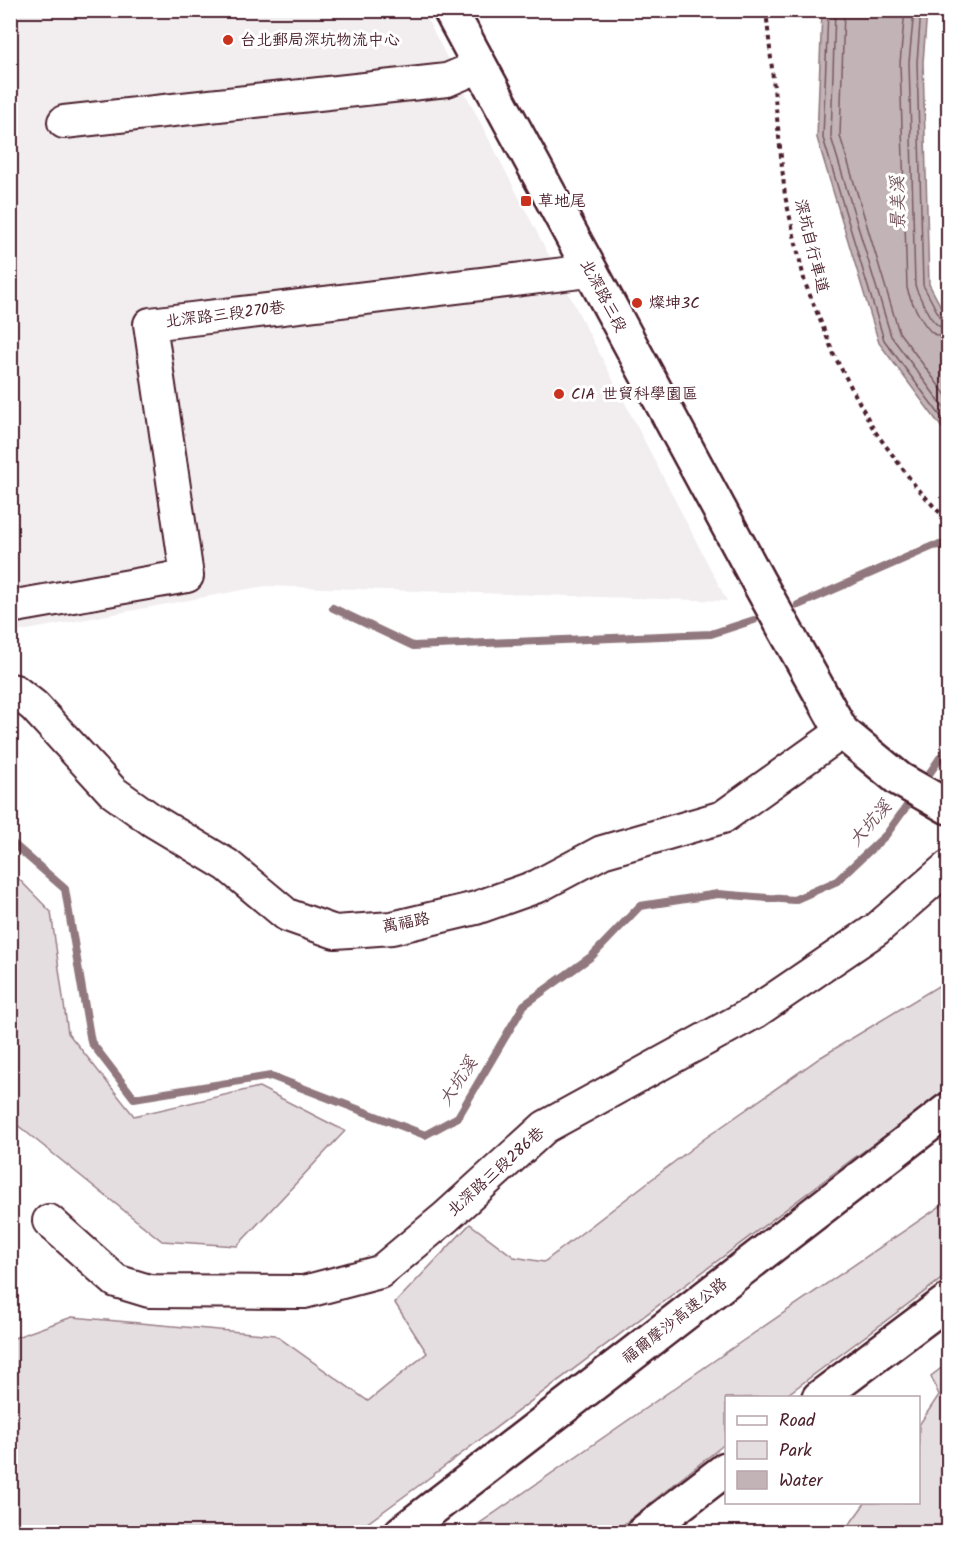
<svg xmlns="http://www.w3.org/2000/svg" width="959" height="1543" font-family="Kalam,'LXGW WenKai TC',sans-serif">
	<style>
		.built { fill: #f2eeef }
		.green { fill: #e5dee0; stroke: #987e86; stroke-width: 1.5 }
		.water { fill: #c1b3b6; stroke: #91787e; stroke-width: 1.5 }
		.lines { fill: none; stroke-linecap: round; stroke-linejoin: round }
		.shore { stroke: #7a5a63; stroke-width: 1.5 }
		.stream { stroke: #91787e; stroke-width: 8 }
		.minor-casing { stroke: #4a1f2b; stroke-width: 36 }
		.major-casing { stroke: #4a1f2b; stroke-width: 38 }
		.highway-casing { stroke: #4a1f2b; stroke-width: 38 }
		.path { stroke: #4a1f2b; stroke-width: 4; stroke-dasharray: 4.5 4.5; stroke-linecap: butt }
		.minor { stroke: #fff; stroke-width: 32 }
		.major { stroke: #fff; stroke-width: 33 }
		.highway { stroke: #fff; stroke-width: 33 }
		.poi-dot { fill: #c8321e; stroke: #fff; stroke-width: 2 }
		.labels { text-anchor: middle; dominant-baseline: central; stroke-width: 6; stroke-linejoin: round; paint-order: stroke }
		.poi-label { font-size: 16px; fill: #4a1f2b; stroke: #fff; text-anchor: start }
		.street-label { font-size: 16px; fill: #4a1f2b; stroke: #fff }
		.water-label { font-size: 18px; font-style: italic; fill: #74535c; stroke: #fff }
	</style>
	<rect width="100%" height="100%" fill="#fff"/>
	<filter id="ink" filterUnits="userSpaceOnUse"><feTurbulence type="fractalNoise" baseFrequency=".0167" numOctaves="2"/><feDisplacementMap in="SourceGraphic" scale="12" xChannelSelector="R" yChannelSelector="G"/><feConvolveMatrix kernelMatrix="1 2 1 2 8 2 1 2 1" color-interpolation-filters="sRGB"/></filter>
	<g filter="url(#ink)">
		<path class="built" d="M 11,11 L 423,11 L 727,601 L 265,586 L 11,633 Z"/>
		<path class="green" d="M 11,871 L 51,912 L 68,1033 L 134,1116 L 259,1087 L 345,1131 L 237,1246 L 162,1241 L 11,1120 Z
			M 948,980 L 948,1091 L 854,1158 L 425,1481 L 355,1532 L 11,1532 L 11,1339 L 72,1317 L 275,1335 L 368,1401 L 427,1353 L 395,1303 L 470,1224 L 514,1257 L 544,1262 L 704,1139 L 821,1057 Z
			M 948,1201 L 948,1274 L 784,1397 L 726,1398 L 726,1443 L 614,1532 L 467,1532 L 741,1342 Z
			M 948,1363 L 948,1532 L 844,1532 L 865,1503 L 918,1502 L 919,1425 L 939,1395 L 931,1376 Z"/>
		<path class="water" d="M 822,11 L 927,11 L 923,62 L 929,284 L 948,320 L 948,436 L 879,343 L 817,138 Z"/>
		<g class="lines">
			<path class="shore" d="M 828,10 L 823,138 L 884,340 L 948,426
				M 835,10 L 831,137 L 891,336 L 948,413
				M 844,10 L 840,136 L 899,332 L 948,398
				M 905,10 L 900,63 L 907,288 C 910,300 924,328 934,334 C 939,337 943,338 948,338
				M 914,10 L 909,62 L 915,285 L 917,291 C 924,304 931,328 948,329
				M 921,10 L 917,62 L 923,285 L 941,319 L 945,321 L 948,321"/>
			<path class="stream" d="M 798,605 L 933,546 L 948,544
				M 333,608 L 413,646 L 711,634 L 754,620
				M 923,783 L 948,746
				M 10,841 L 65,889 L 91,1042 L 134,1098 L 271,1076 L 425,1135 L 458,1117 L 524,1005 L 592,956 L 640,906 L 718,894 L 794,900 L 837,881 L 886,835 L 914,796"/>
			<g class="minor-casing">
				<path id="minor" d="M 64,122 L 447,80 L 480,66
					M 10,607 L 187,576 L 150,324 L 589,271
					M 10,690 L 15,691 L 34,706 L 113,792 L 152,820 L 227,865 L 287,915 L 335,932 L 392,928 L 476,908 L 538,886 L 602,852 L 723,817 L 842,732
					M 49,1221 L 116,1281 L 149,1291 L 304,1292 L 380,1272 L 446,1217 L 545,1127 L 755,1012 L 877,929 L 948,867"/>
			</g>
			<g class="major-casing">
				<path id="major" d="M 450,10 L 758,581 L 842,732 L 899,779 L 948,807"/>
			</g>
			<g class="highway-casing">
				<path id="highway" d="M 819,1398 L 948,1301
					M 402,1532 L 948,1110
					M 644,1532 L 726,1469"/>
			</g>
			<path class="path" d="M 766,10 L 785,196 L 805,283 L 835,357 L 874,430 L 914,484 L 937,510 L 948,519"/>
			<use href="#minor" class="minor"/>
			<use href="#major" class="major"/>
			<use href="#highway" class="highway"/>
		</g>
	</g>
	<g class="poi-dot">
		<circle cx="228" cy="40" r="6"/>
		<rect x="520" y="195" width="12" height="12" rx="3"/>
		<circle cx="637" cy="303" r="6"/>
		<circle cx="559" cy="394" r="6"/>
	</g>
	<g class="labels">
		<g class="poi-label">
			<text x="240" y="40">台北郵局深坑物流中心</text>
			<text x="538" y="201">草地尾</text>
			<text x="649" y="303">燦坤3C</text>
			<text x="571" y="394">CIA 世貿科學園區</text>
		</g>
		<g class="street-label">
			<text transform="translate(811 246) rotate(76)">深坑自行車道</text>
			<text transform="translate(603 296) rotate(62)">北深路三段</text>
			<text transform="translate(225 315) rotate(-7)">北深路三段270巷</text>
			<text transform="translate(406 923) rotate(-11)">萬福路</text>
			<text transform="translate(496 1172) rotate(-42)">北深路三段286巷</text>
			<text transform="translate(675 1321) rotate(-38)">福爾摩沙高速公路</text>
		</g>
		<g class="water-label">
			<text transform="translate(899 203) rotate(-91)">景美溪</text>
			<text transform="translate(871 824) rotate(-49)">大坑溪</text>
			<text transform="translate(459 1082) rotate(-57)">大坑溪</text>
		</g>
	</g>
	<rect width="959" height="1543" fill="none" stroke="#fff" stroke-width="36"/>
	<rect x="18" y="18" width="923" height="1507" fill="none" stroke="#4a1f2b" stroke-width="2" filter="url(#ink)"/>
	<rect x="725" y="1396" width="195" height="108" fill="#ffffff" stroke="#b7a5aa" stroke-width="1.5"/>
	<rect x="737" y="1416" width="30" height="9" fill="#ffffff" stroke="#b7a5aa" stroke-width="1.5"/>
	<text x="779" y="1426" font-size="18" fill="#4a1f2b">Road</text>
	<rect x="737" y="1441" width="30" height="18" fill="#e5dee0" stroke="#b7a5aa" stroke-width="1.5"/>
	<text x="779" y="1456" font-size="18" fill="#4a1f2b">Park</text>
	<rect x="737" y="1471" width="30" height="18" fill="#c1b3b6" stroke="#b7a5aa" stroke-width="1.5"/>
	<text x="779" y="1486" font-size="18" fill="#4a1f2b">Water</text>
</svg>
